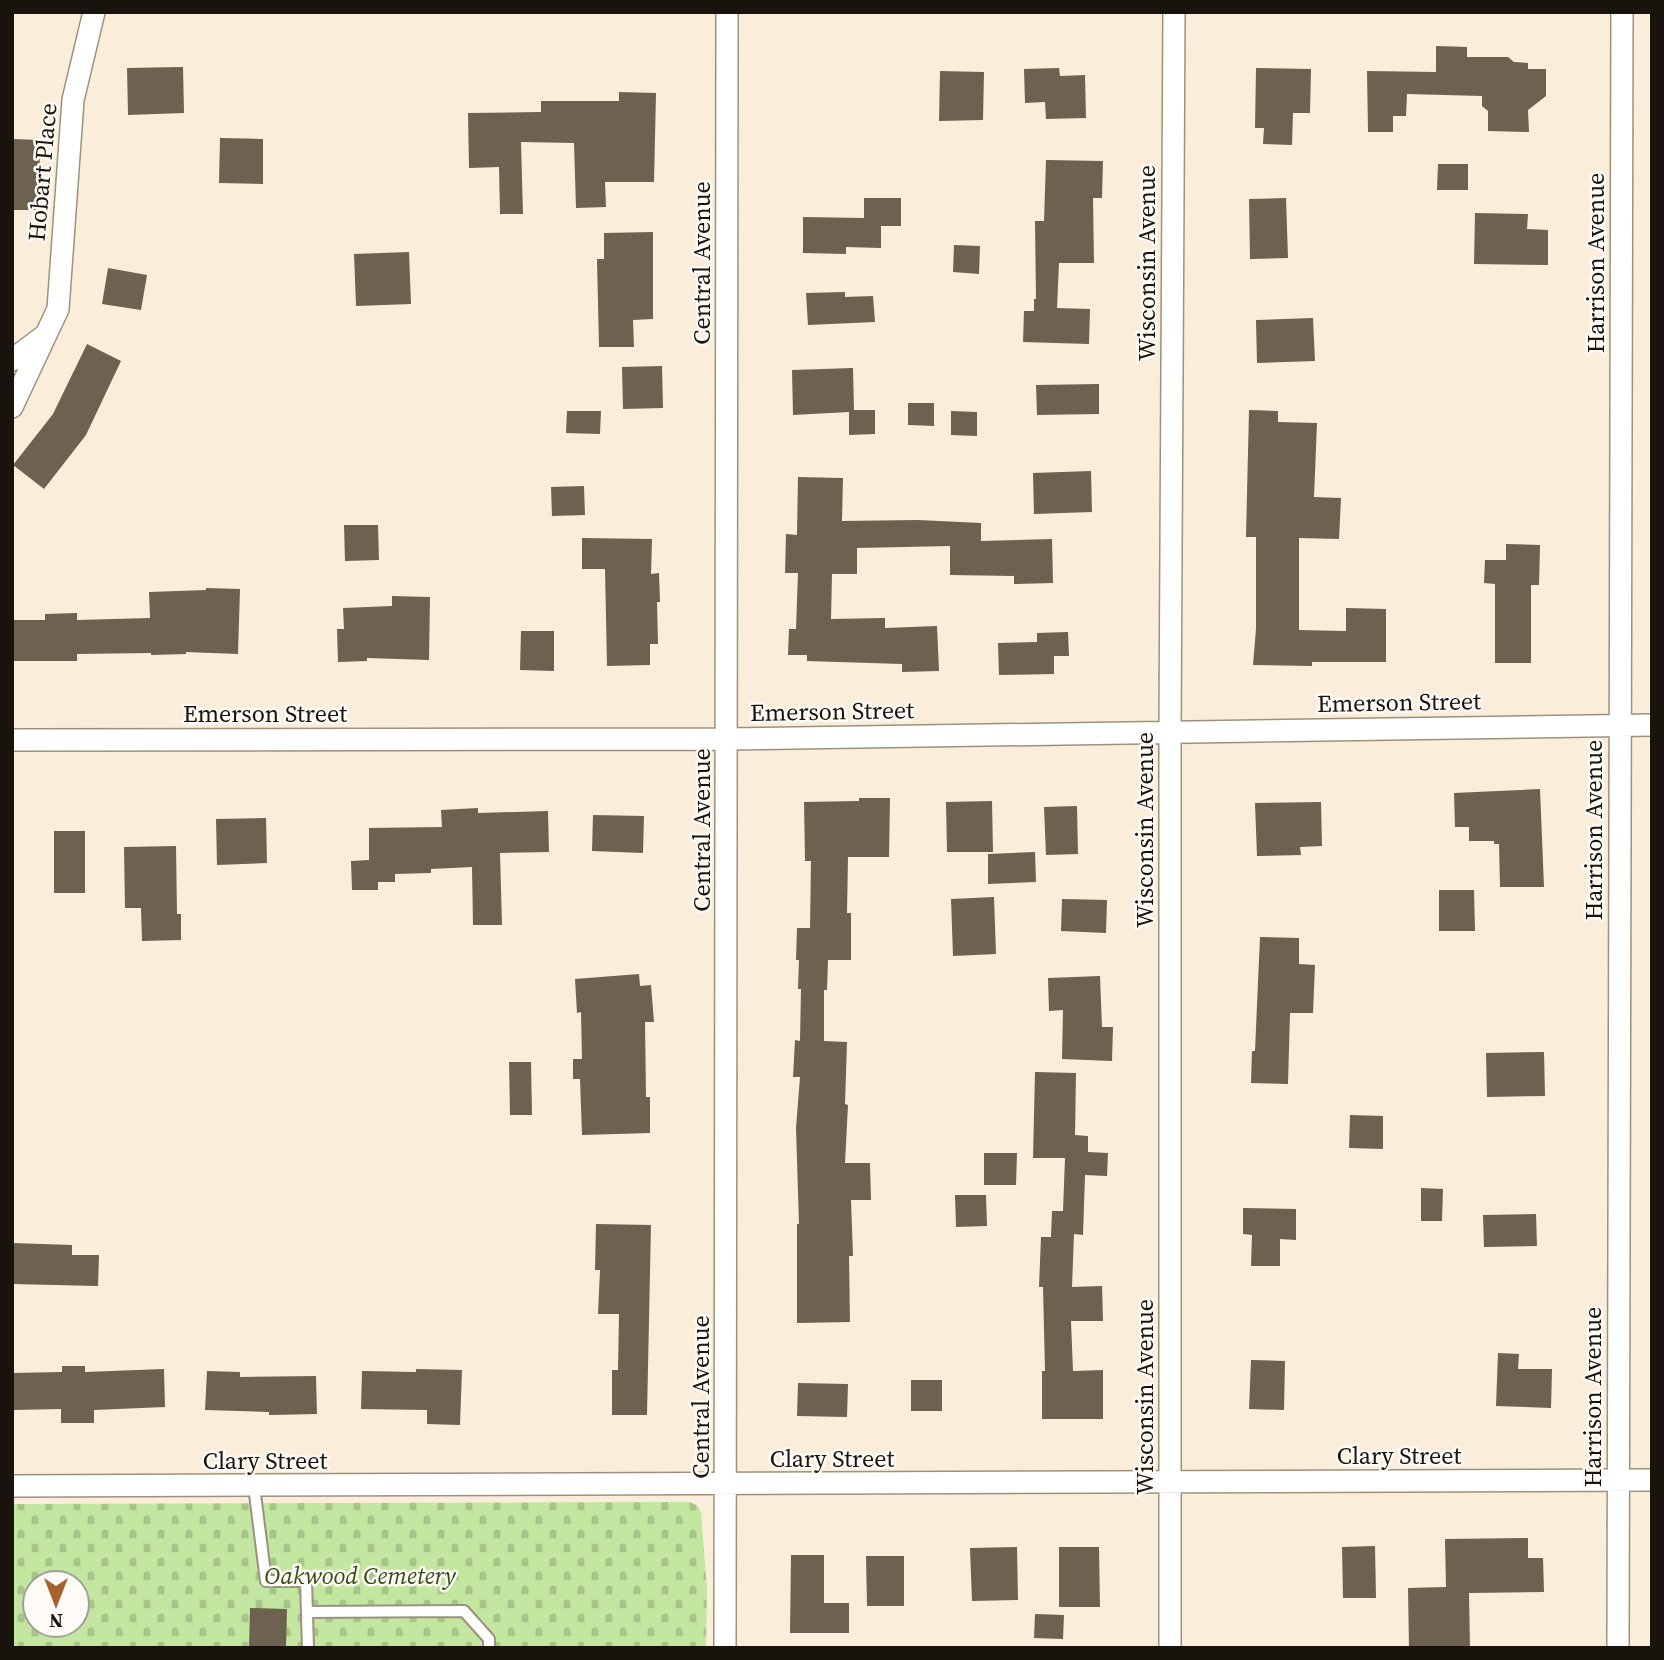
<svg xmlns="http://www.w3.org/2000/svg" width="1664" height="1660" font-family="'Source Serif 4',serif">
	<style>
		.cemetery { fill: url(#cemetery-stones); fill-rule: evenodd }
		.building { fill: #6d6150 }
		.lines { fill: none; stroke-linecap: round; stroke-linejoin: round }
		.service-casing { stroke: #9d917e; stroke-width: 14 }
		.minor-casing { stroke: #9d917e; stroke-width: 24 }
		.service { stroke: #fff; stroke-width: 10 }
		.minor { stroke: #fff; stroke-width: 21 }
		.labels { text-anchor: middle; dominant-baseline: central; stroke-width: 5; stroke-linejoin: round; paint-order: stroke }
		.street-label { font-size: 24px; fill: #18130c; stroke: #fefbf7 }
		.park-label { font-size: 24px; font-style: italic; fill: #324a13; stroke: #fefbf7 }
	</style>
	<defs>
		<pattern id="cemetery-stones" width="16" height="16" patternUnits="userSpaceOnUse" patternTransform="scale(1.75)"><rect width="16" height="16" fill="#c3e7a0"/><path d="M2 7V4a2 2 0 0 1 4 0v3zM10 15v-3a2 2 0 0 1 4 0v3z" fill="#a7c589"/></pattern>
	</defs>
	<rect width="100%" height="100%" fill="#faedd9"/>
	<path class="cemetery" d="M 690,1502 L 698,1506 L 701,1513 L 707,1589 L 706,1648 L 12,1648 L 12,1504 ZM 35,1583 L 77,1583 L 77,1625 L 35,1625 Z"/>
	<path class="building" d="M 1436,46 L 1467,47 L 1467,57 L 1508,57 L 1514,62 L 1528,63 L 1528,69 L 1546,69 L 1546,96 L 1528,110 L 1529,132 L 1488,131 L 1488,111 L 1482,106 L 1482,96 L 1407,94 L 1406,116 L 1393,116 L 1393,132 L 1368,132 L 1367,71 L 1436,72 Z
		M 183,67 L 184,113 L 128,115 L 127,68 Z
		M 1059,68 L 1060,76 L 1085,75 L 1086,118 L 1046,119 L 1045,102 L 1025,103 L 1024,69 Z
		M 1256,68 L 1311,69 L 1310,113 L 1293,113 L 1292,145 L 1263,144 L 1264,128 L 1255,128 Z
		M 940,71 L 984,72 L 983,120 L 939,121 Z
		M 619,92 L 656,93 L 654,182 L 605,182 L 606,207 L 576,208 L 574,143 L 521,142 L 523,214 L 500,214 L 499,167 L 469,168 L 468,113 L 541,112 L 541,101 L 619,101 Z
		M 220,138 L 263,139 L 263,184 L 219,183 Z
		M 12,139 L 40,140 L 39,210 L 12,210 Z
		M 1046,160 L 1103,161 L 1102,198 L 1093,198 L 1094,263 L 1059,263 L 1057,308 L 1090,309 L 1089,344 L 1023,342 L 1024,311 L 1034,311 L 1034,299 L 1036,299 L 1035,221 L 1044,221 Z
		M 1438,164 L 1468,164 L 1468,190 L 1437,190 Z
		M 864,198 L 901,198 L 901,226 L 881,226 L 881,248 L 846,247 L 846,254 L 803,253 L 803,217 L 864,218 Z
		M 1286,198 L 1288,258 L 1250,259 L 1249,199 Z
		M 1475,213 L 1528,214 L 1527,229 L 1548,230 L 1548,265 L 1474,264 Z
		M 653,232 L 653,319 L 633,320 L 634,347 L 599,347 L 597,259 L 604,259 L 604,233 Z
		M 954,245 L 980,246 L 979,274 L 953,272 Z
		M 409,252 L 411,304 L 356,306 L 354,254 Z
		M 108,268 L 147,275 L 141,310 L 102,304 Z
		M 845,292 L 845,297 L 873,296 L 875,322 L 808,325 L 806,293 Z
		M 1313,318 L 1315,361 L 1257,363 L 1256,320 Z
		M 87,344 L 121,361 L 86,435 L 44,489 L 13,465 L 53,414 Z
		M 662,366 L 663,408 L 623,409 L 622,367 Z
		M 853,368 L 854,410 L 875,410 L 875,434 L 849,435 L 849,412 L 793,415 L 792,370 Z
		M 1099,384 L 1099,414 L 1037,415 L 1036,385 Z
		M 908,403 L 934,403 L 934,426 L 908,425 Z
		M 1249,410 L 1278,411 L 1278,422 L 1317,423 L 1314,497 L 1341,498 L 1339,539 L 1299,538 L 1299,630 L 1346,631 L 1346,608 L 1386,609 L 1386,662 L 1312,662 L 1312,666 L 1253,665 L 1256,629 L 1256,537 L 1246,537 Z
		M 567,411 L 601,411 L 600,434 L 566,433 Z
		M 951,411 L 977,412 L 977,436 L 951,435 Z
		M 1091,471 L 1092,512 L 1034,514 L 1033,473 Z
		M 798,477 L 843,478 L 842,521 L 918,520 L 981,523 L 981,541 L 1052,539 L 1053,583 L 1014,584 L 1014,576 L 950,575 L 950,546 L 857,548 L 857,574 L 832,574 L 831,619 L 885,618 L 885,628 L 937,626 L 939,671 L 902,672 L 902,664 L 807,661 L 807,655 L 788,655 L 789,629 L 796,629 L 798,573 L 785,573 L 786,534 L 797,535 Z
		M 584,486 L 585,515 L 552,516 L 551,487 Z
		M 344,525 L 378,525 L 379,560 L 345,561 Z
		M 582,538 L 652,539 L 651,574 L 659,573 L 660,602 L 657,602 L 658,644 L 650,644 L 650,665 L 607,666 L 605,569 L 582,569 Z
		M 1506,544 L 1540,545 L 1539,585 L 1531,585 L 1531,663 L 1495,663 L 1495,584 L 1484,583 L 1485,560 L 1506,560 Z
		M 206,588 L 240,589 L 238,654 L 186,652 L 186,654 L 151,655 L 151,653 L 77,654 L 77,661 L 12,661 L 12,620 L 45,620 L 45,614 L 77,613 L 77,620 L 150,618 L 149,592 L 206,590 Z
		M 392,596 L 430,597 L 429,660 L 367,658 L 367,661 L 338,662 L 337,629 L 344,629 L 343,608 L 392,606 Z
		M 521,631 L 554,631 L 554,671 L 520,670 Z
		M 1068,632 L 1069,656 L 1054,656 L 1054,674 L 999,675 L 998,643 L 1037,642 L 1037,633 Z
		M 1540,789 L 1544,887 L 1500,887 L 1499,844 L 1494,844 L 1494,841 L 1469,841 L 1469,827 L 1455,827 L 1454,793 Z
		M 859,798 L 890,798 L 889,857 L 848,857 L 847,913 L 851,913 L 851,960 L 828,960 L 827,990 L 824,990 L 824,1041 L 847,1042 L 845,1104 L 848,1105 L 845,1163 L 870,1163 L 871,1200 L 851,1200 L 853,1256 L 849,1256 L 850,1322 L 797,1323 L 797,1224 L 799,1224 L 796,1128 L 800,1077 L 793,1077 L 795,1040 L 800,1041 L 801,989 L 798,989 L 799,960 L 796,960 L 797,928 L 810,928 L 811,861 L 805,861 L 804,802 L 859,801 Z
		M 992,801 L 993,852 L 947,852 L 946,802 Z
		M 1321,802 L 1322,846 L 1300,847 L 1301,855 L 1257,856 L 1255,803 Z
		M 1077,806 L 1078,854 L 1046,855 L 1044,807 Z
		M 478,808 L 478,813 L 548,811 L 549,852 L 500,853 L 502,925 L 473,925 L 472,867 L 431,869 L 431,873 L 395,874 L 395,882 L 378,882 L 378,890 L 352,890 L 351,861 L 369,860 L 369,828 L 442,827 L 441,810 Z
		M 593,815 L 644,816 L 643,853 L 592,851 Z
		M 266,818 L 267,863 L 217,865 L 216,819 Z
		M 54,831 L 85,831 L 85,893 L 54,893 Z
		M 176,846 L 177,914 L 181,914 L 181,940 L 142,941 L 141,908 L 125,908 L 124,847 Z
		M 1035,852 L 1036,882 L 988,884 L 988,854 Z
		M 1439,890 L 1474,890 L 1475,931 L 1439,931 Z
		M 994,897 L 996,954 L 953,956 L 951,899 Z
		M 1062,899 L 1107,900 L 1106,933 L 1061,931 Z
		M 1260,937 L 1299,938 L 1299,964 L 1315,965 L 1313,1013 L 1290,1013 L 1288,1084 L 1251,1083 L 1252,1051 L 1255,1051 Z
		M 639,974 L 640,986 L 651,985 L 654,1022 L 645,1022 L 646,1097 L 650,1097 L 650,1133 L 582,1135 L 580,1079 L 573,1079 L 573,1059 L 582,1059 L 581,1012 L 577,1013 L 575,979 Z
		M 1100,976 L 1102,1027 L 1113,1027 L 1112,1061 L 1062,1059 L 1063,1010 L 1049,1011 L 1048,978 Z
		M 1544,1052 L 1545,1096 L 1487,1097 L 1486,1053 Z
		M 509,1062 L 531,1062 L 532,1115 L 510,1115 Z
		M 1035,1072 L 1076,1073 L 1075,1135 L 1088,1136 L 1088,1152 L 1108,1153 L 1107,1176 L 1085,1175 L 1083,1235 L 1074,1234 L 1072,1287 L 1102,1286 L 1103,1321 L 1071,1321 L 1073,1371 L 1103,1370 L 1103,1419 L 1042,1419 L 1042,1371 L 1045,1371 L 1043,1287 L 1039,1287 L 1041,1237 L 1051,1237 L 1052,1211 L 1063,1211 L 1065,1158 L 1033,1158 Z
		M 1350,1115 L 1383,1116 L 1383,1149 L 1349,1148 Z
		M 984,1153 L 1017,1153 L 1016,1185 L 984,1185 Z
		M 1421,1188 L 1443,1189 L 1442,1221 L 1421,1221 Z
		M 955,1195 L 986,1195 L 987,1226 L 956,1227 Z
		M 1243,1208 L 1296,1209 L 1296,1240 L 1280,1239 L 1280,1266 L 1251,1266 L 1252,1235 L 1243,1234 Z
		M 1536,1214 L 1537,1246 L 1484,1247 L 1483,1215 Z
		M 596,1224 L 651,1225 L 647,1415 L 612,1415 L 612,1370 L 618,1370 L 619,1314 L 598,1314 L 600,1270 L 595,1270 Z
		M 12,1243 L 72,1245 L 72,1255 L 99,1255 L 98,1286 L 12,1284 Z
		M 1498,1353 L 1519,1354 L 1518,1369 L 1552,1369 L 1551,1408 L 1496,1406 Z
		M 1251,1360 L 1285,1361 L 1284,1410 L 1249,1409 Z
		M 62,1366 L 85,1366 L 85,1372 L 164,1369 L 165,1407 L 94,1410 L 94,1423 L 61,1423 L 61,1409 L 12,1410 L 12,1373 L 62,1372 Z
		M 416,1369 L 462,1370 L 460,1425 L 427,1424 L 427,1410 L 361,1409 L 362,1371 L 416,1372 Z
		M 207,1371 L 240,1372 L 240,1377 L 316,1376 L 317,1414 L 269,1415 L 269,1412 L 205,1410 Z
		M 911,1380 L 942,1380 L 942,1411 L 911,1411 Z
		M 798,1383 L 848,1384 L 847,1417 L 797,1416 Z
		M 1528,1538 L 1528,1558 L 1543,1558 L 1544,1592 L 1469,1593 L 1470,1648 L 1409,1648 L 1408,1588 L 1446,1587 L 1445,1539 Z
		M 1375,1546 L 1376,1598 L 1343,1598 L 1342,1547 Z
		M 1017,1547 L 1018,1600 L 972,1601 L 970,1548 Z
		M 1059,1547 L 1099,1547 L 1100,1607 L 1059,1607 Z
		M 791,1555 L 824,1555 L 824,1603 L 849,1603 L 849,1633 L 790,1633 Z
		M 866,1556 L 904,1556 L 904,1606 L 867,1606 Z
		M 250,1608 L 287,1609 L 286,1648 L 249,1648 Z
		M 1035,1614 L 1064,1615 L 1063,1639 L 1034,1638 Z"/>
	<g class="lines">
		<g class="service-casing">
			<path id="service" d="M 254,1486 L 266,1581 L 306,1581 L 308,1648
				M 307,1612 L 464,1611 L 489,1639 L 489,1648"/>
		</g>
		<g class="minor-casing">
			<path id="minor" d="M 12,360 L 44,336
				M 12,407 L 58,309 L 73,100 L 94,12
				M 12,740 L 727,739 L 1652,725
				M 12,1486 L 1652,1480
				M 725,1648 L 727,12
				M 1170,1648 L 1170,731 L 1174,12
				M 1618,1648 L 1622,12"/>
		</g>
		<use href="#service" class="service"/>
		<use href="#minor" class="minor"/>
	</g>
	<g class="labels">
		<g class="street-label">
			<text transform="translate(42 172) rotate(-85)">Hobart Place</text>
			<text transform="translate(701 263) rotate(-90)">Central Avenue</text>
			<text transform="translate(1146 263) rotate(-90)">Wisconsin Avenue</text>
			<text transform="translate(1595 263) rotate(-90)">Harrison Avenue</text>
			<text transform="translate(1399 702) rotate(-1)">Emerson Street</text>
			<text transform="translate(832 711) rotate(-1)">Emerson Street</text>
			<text x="265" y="713">Emerson Street</text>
			<text transform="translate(701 830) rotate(-90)">Central Avenue</text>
			<text transform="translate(1144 830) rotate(-90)">Wisconsin Avenue</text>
			<text transform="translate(1593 830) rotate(-90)">Harrison Avenue</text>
			<text transform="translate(700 1397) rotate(-90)">Central Avenue</text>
			<text transform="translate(1144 1397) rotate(-90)">Wisconsin Avenue</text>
			<text transform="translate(1592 1397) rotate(-90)">Harrison Avenue</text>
			<text x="1399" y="1455">Clary Street</text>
			<text x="832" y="1458">Clary Street</text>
			<text x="265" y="1460">Clary Street</text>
		</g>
		<g class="park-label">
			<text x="360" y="1575">Oakwood Cemetery</text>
		</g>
	</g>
	<rect width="1664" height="1660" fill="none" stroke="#18130c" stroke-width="28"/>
	<g transform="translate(56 1604) rotate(180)"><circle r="33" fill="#fefbf7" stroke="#a29e99" stroke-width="2"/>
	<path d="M0-5L12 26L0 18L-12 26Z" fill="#a4622e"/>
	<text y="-10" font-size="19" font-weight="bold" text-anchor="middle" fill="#18130c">N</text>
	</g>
</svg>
